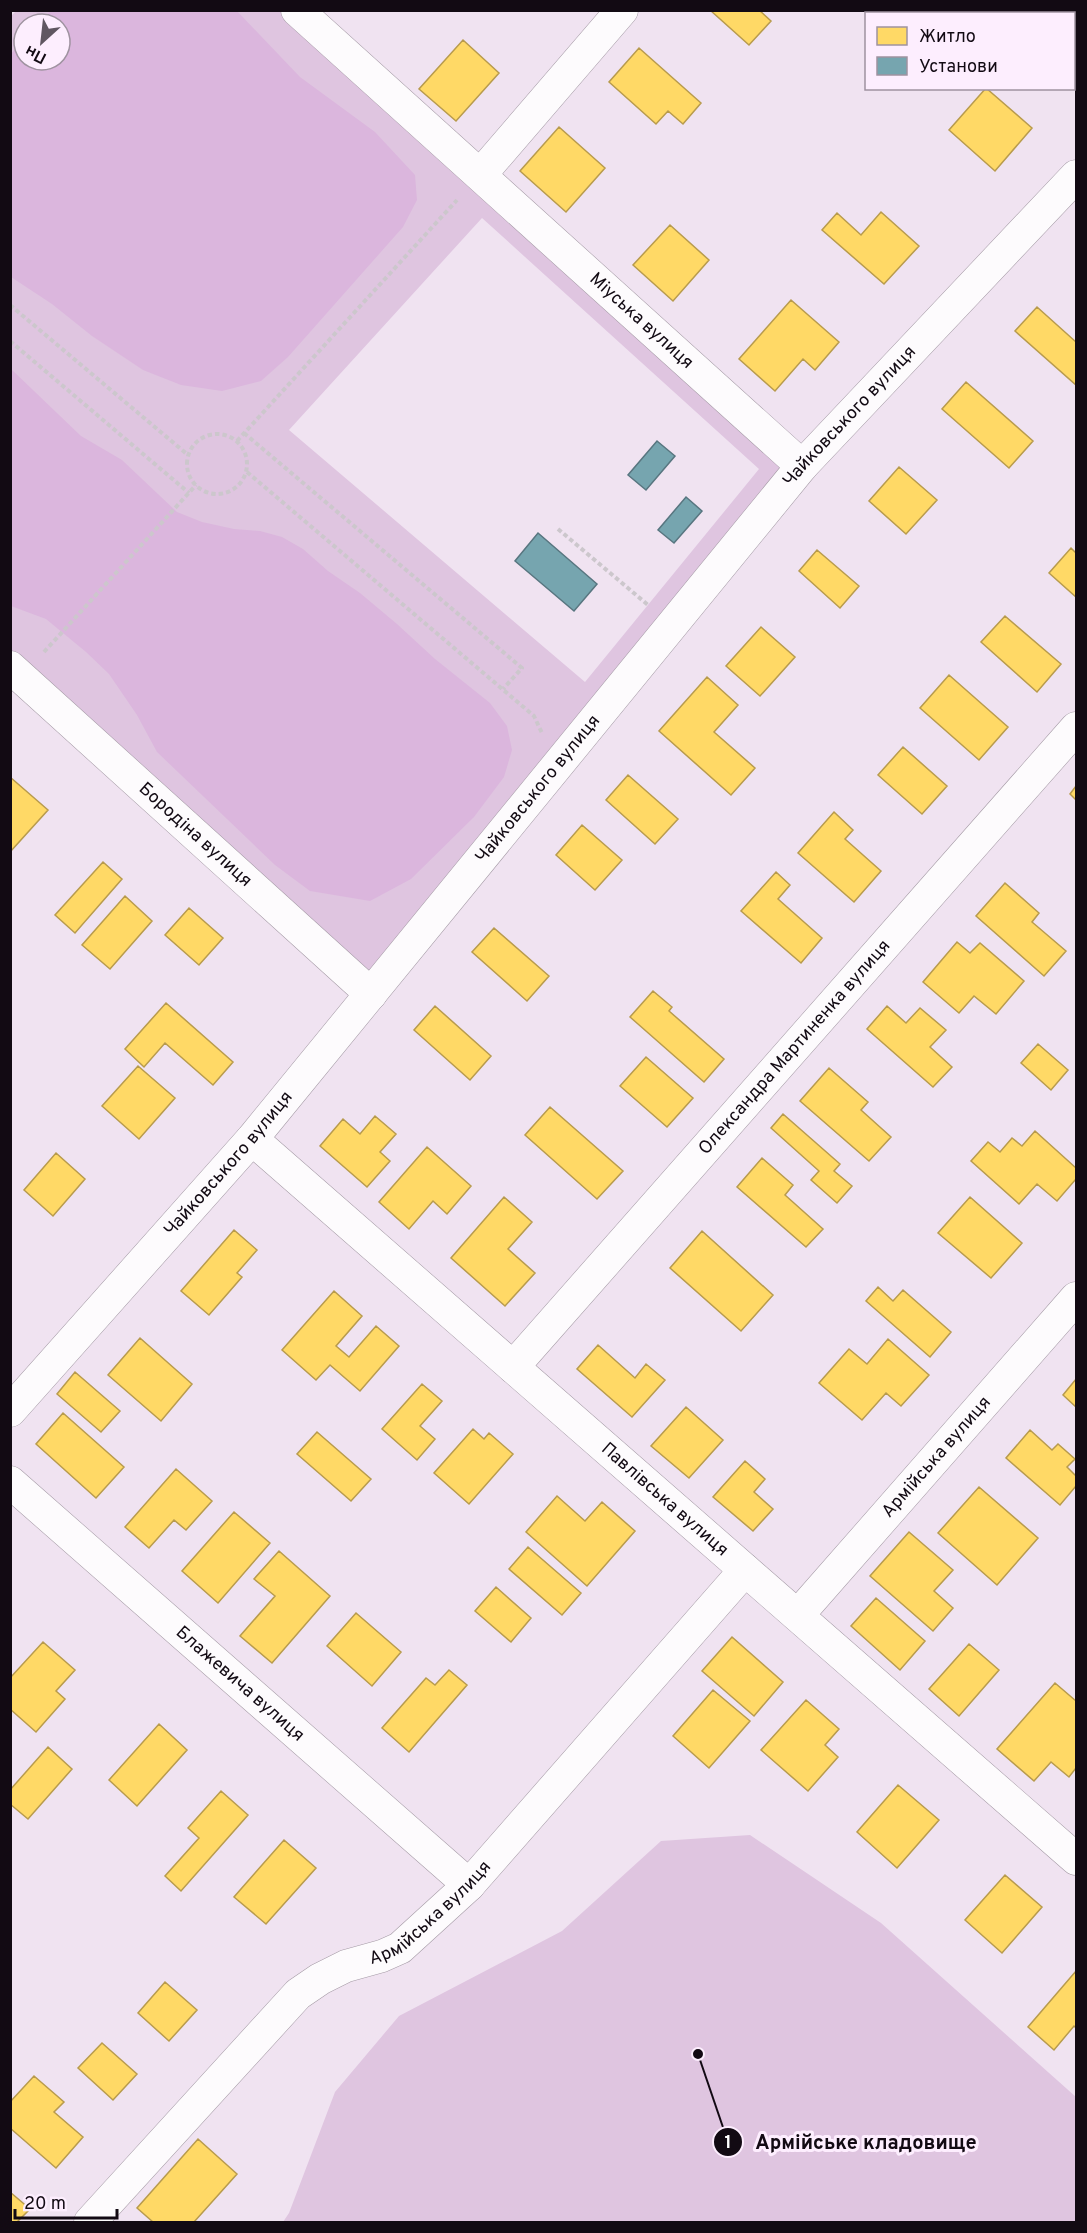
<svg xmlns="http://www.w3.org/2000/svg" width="1087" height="2233" font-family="Overpass,sans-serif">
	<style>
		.green { fill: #dfc5e0; fill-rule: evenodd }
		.forest { fill: #dbb6dd }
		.homes { fill: #ffd966; stroke: #b89b4d; stroke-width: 1.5 }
		.public { fill: #76a5af; stroke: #587680; stroke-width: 1.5 }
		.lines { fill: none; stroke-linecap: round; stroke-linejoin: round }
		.minor-casing { stroke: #a49aa5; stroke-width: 33 }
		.path { stroke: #ccc7cc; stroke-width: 4; stroke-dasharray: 4.5 3; stroke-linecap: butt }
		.minor { stroke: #fdfbfd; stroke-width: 32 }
		.labels { text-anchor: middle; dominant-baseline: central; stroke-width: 6; stroke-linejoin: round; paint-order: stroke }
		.street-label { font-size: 18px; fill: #120a13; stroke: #fdeefe }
		.leader { fill: none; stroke: #120a13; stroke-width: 2 }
		.callout-dot { fill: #120a13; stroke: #fdeefe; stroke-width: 2 }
		.mark-label { font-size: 18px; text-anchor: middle; font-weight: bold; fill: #fff }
		.callout-label { font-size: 20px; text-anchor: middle; font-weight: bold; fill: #120a13; stroke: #fdeefe; stroke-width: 6; stroke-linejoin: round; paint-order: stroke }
	</style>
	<rect width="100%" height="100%" fill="#f0e3f1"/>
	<path class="green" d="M 17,10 L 281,11 L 788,465 L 370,979 L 11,651 L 10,17 ZM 24,24 L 60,24 L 60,60 L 24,60 ZM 482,218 L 759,469 L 585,682 L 289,430 Z
		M 750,1835 L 881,1923 L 1076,2097 L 1076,2222 L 283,2222 L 289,2213 L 335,2092 L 399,2016 L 562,1931 L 661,1841 Z"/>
	<path class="forest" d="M 51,10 L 237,11 L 300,77 L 375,132 L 415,175 L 417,200 L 403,227 L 288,357 L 261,381 L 222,391 L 181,385 L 143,370 L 92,336 L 52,304 L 11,277 L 11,54 L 24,39 L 24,60 L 60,60 L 60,24 L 38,24 Z
		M 10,368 L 81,436 L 122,460 L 177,512 L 202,522 L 234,529 L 260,531 L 282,537 L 303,549 L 328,571 L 360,593 L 397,624 L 435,659 L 490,703 L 507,726 L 512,750 L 504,777 L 474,817 L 411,879 L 370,901 L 310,891 L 275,865 L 157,752 L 137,715 L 109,674 L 86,652 L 46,619 L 11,606 Z"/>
	<path class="homes" d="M 710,10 L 759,10 L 771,21 L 749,45 Z
		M 1076,22 L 1076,63 L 1074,66 L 1074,25 Z
		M 463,40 L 499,73 L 456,121 L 419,89 Z
		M 639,48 L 701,103 L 683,124 L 668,111 L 656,124 L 609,82 Z
		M 986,88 L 1032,128 L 995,171 L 949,130 Z
		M 559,127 L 605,168 L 566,212 L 520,171 Z
		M 881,212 L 919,246 L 884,284 L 822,230 L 837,213 L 861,235 Z
		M 670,225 L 709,260 L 673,301 L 633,265 Z
		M 791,300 L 839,342 L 815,370 L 803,359 L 775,391 L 739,359 Z
		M 1037,307 L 1076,342 L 1076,385 L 1015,331 Z
		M 966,382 L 1033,441 L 1009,468 L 942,409 Z
		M 899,467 L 937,500 L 906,534 L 869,501 Z
		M 1071,548 L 1076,553 L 1076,597 L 1049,573 Z
		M 817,550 L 859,586 L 840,608 L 799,571 Z
		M 1005,616 L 1061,664 L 1037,692 L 981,642 Z
		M 761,627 L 795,657 L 760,696 L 726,666 Z
		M 949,675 L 1008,727 L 979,760 L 920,708 Z
		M 707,677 L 738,705 L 714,732 L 755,768 L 731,795 L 659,731 Z
		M 903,747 L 947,786 L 922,814 L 878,775 Z
		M 628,775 L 678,819 L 655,844 L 606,800 Z
		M 10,777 L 48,810 L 10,852 Z
		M 1076,786 L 1076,800 L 1070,794 Z
		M 834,812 L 853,830 L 845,839 L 881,871 L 854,902 L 798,853 Z
		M 582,825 L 622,860 L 595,890 L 556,855 Z
		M 103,862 L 122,879 L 75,933 L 55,915 Z
		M 776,872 L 790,885 L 778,899 L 822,938 L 801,963 L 741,911 Z
		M 1005,883 L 1039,913 L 1032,922 L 1066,951 L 1044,976 L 976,916 Z
		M 125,896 L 152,921 L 110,969 L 82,945 Z
		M 189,908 L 223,938 L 199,965 L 165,935 Z
		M 494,928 L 549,976 L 527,1001 L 472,952 Z
		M 957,942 L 970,953 L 980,943 L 1024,981 L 996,1014 L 974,996 L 959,1013 L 923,982 Z
		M 653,991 L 672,1007 L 669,1011 L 724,1059 L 704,1082 L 630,1017 Z
		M 166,1003 L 233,1062 L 213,1085 L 165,1043 L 144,1067 L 125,1049 Z
		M 435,1006 L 491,1056 L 470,1080 L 414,1030 Z
		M 887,1006 L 906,1023 L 920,1008 L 946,1030 L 930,1047 L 952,1067 L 933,1087 L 867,1029 Z
		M 1038,1044 L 1068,1070 L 1051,1090 L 1021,1063 Z
		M 646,1057 L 693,1098 L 667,1127 L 620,1086 Z
		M 138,1066 L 175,1098 L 139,1139 L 102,1106 Z
		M 829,1068 L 868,1102 L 861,1110 L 891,1137 L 869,1161 L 800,1101 Z
		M 550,1107 L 623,1171 L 597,1199 L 525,1135 Z
		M 783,1114 L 840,1164 L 834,1171 L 852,1186 L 837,1203 L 811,1180 L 819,1171 L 771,1128 Z
		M 375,1116 L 396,1134 L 380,1152 L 390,1161 L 367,1187 L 320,1146 L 343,1119 L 360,1134 Z
		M 1035,1131 L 1076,1168 L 1076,1179 L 1057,1201 L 1037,1184 L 1019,1204 L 971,1161 L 988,1142 L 1000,1152 L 1012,1138 L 1022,1146 Z
		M 427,1147 L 471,1186 L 447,1214 L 433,1201 L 409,1229 L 379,1202 Z
		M 56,1153 L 85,1179 L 53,1216 L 24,1190 Z
		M 762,1158 L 793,1185 L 785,1195 L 823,1229 L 806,1247 L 737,1187 Z
		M 504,1197 L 532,1222 L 508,1249 L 535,1273 L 505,1306 L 451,1258 Z
		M 970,1197 L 1022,1243 L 991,1278 L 938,1233 Z
		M 234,1230 L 257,1250 L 237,1273 L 242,1277 L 209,1315 L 181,1291 Z
		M 702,1231 L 773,1295 L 741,1331 L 670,1268 Z
		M 878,1287 L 893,1301 L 903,1290 L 951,1332 L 930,1357 L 866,1301 Z
		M 334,1291 L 362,1316 L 336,1346 L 349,1357 L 376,1326 L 399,1346 L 360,1391 L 330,1365 L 316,1380 L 282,1350 Z
		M 140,1338 L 192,1384 L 161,1421 L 108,1375 Z
		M 888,1339 L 929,1375 L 901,1406 L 886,1393 L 862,1420 L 819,1383 L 849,1349 L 867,1364 Z
		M 598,1345 L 635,1378 L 646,1364 L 665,1380 L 632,1417 L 577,1369 Z
		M 75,1372 L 120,1411 L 101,1432 L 57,1394 Z
		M 1076,1379 L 1076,1407 L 1063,1395 Z
		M 422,1384 L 442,1401 L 420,1426 L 435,1439 L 417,1460 L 382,1429 Z
		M 686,1407 L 723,1440 L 689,1478 L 651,1446 Z
		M 63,1413 L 124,1467 L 96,1498 L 36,1444 Z
		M 473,1429 L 484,1439 L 489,1433 L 513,1454 L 469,1504 L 434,1473 Z
		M 1030,1430 L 1052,1450 L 1058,1444 L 1075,1459 L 1067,1467 L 1076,1476 L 1076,1486 L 1060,1505 L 1006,1458 Z
		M 317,1432 L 371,1479 L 351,1501 L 297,1454 Z
		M 745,1461 L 765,1479 L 754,1492 L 773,1509 L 753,1531 L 713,1497 Z
		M 176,1469 L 212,1501 L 186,1530 L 174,1520 L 149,1548 L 125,1527 Z
		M 979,1487 L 1038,1538 L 997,1585 L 938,1533 Z
		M 557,1496 L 585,1521 L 602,1502 L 635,1531 L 587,1586 L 526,1532 Z
		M 234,1512 L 270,1543 L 218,1603 L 182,1571 Z
		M 909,1532 L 953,1570 L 934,1591 L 953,1608 L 933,1631 L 870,1576 Z
		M 528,1547 L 581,1593 L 562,1615 L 509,1569 Z
		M 279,1551 L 330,1596 L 272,1663 L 240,1636 L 275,1596 L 254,1579 Z
		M 496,1587 L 531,1618 L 511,1642 L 475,1611 Z
		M 876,1598 L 925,1641 L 900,1670 L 851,1626 Z
		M 356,1613 L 401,1652 L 372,1686 L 327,1646 Z
		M 732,1637 L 783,1682 L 754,1716 L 702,1671 Z
		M 43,1642 L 75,1670 L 56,1691 L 65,1699 L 36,1732 L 10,1709 L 10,1678 Z
		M 969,1644 L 999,1670 L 959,1716 L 929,1689 Z
		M 449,1670 L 467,1685 L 409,1752 L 382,1728 L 426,1678 L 435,1685 Z
		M 1055,1683 L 1076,1701 L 1076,1768 L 1069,1777 L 1051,1762 L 1034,1781 L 997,1749 Z
		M 713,1690 L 750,1721 L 709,1768 L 673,1736 Z
		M 806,1700 L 839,1729 L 825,1745 L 838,1757 L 808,1791 L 761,1750 Z
		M 159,1724 L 187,1750 L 137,1806 L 109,1780 Z
		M 48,1747 L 72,1769 L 28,1819 L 10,1804 L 10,1790 Z
		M 898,1785 L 939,1820 L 897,1868 L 857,1832 Z
		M 221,1791 L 248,1815 L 181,1891 L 165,1876 L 199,1838 L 188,1828 Z
		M 284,1840 L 316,1868 L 266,1924 L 234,1897 Z
		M 1005,1875 L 1042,1907 L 1002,1953 L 965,1920 Z
		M 1076,1971 L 1076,2028 L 1074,2026 L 1054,2050 L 1028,2027 Z
		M 165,1982 L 197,2010 L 169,2041 L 138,2013 Z
		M 102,2043 L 137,2074 L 113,2100 L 78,2068 Z
		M 34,2076 L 64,2102 L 54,2112 L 83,2137 L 56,2168 L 10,2128 L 10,2102 Z
		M 198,2139 L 237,2174 L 194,2222 L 153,2222 L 137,2208 Z
		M 10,2192 L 30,2209 L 17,2222 L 10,2222 Z"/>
	<path class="public" d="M 657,441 L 675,456 L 646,490 L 628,475 Z
		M 686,497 L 702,511 L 674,543 L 658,530 Z
		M 538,533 L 597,584 L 574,611 L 515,561 Z"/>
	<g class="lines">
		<g class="minor-casing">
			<g id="minor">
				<path id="s1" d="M 297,10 L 802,466"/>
				<path d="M 481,174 L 622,10"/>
				<path id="s2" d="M 10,667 L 371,994"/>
				<path id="s3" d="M 252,1139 L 1076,1859"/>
				<path id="s4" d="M 513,1367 L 1076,728"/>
				<path id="s5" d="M 10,1411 L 252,1139 L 802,466 L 1076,176"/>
				<path id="s6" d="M 10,1482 L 469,1885"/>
				<path id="s7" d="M 798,1615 L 1076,1298"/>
				<path id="s8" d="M 90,2222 L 298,1994 L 320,1979 L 346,1966 L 382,1956 L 400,1948 L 469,1885 L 745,1570"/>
			</g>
		</g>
		<path class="path" d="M 10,305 L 188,455
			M 10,341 L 189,493
			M 244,433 L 522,668 L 503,689
			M187 464a30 30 0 1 1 60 0a30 30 0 1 1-60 0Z
			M 237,441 L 457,200
			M 247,472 L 534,716 L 542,733
			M 558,529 L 648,605
			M 44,652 L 196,485"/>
		<use href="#minor" class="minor"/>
	</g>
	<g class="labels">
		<g class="street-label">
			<text stroke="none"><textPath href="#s1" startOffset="464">Міуська вулиця</textPath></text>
			<text stroke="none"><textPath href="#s5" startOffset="1302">Чайковського вулиця</textPath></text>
			<text stroke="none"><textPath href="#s5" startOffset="816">Чайковського вулиця</textPath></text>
			<text stroke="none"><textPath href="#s2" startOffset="250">Бородіна вулиця</textPath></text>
			<text stroke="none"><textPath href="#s4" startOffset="426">Олександра Мартиненка вулиця</textPath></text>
			<text stroke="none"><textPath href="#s5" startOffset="330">Чайковського вулиця</textPath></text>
			<text stroke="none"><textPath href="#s7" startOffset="210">Армійська вулиця</textPath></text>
			<text stroke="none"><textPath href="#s3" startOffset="548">Павлівська вулиця</textPath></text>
			<text stroke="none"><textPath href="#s6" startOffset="306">Блажевича вулиця</textPath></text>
			<text stroke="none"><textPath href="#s8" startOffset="466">Армійська вулиця</textPath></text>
		</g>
	</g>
	<path class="leader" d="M698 2054L728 2142"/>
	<g class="callout-dot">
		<circle cx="698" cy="2054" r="6"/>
		<circle cx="728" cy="2142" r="15"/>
	</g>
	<g class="mark-label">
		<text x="728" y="2148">1</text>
	</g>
	<g class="callout-label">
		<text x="866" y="2149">Армійське кладовище</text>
	</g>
	<rect width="1087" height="2233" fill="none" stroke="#120a13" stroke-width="24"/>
	<rect x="865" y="12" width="210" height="78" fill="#fdeefe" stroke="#9f93a0" stroke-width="1.5"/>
	<rect x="877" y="27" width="30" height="18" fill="#ffd966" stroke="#9f93a0" stroke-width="1.5"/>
	<text x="919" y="42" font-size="18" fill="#120a13">Житло</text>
	<rect x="877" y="57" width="30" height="18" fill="#76a5af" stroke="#9f93a0" stroke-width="1.5"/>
	<text x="919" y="72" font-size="18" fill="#120a13">Установи</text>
	<g transform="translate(42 42) rotate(207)"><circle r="28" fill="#fdeefe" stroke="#9f93a0" stroke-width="1.5"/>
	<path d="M0-4.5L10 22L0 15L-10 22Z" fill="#605661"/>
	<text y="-9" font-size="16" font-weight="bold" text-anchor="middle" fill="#120a13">Пн</text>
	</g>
	<path d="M15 2209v9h102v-9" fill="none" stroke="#120a13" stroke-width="3"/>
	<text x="24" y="2209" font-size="18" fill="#120a13" stroke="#fdeefe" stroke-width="4.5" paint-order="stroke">20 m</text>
</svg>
